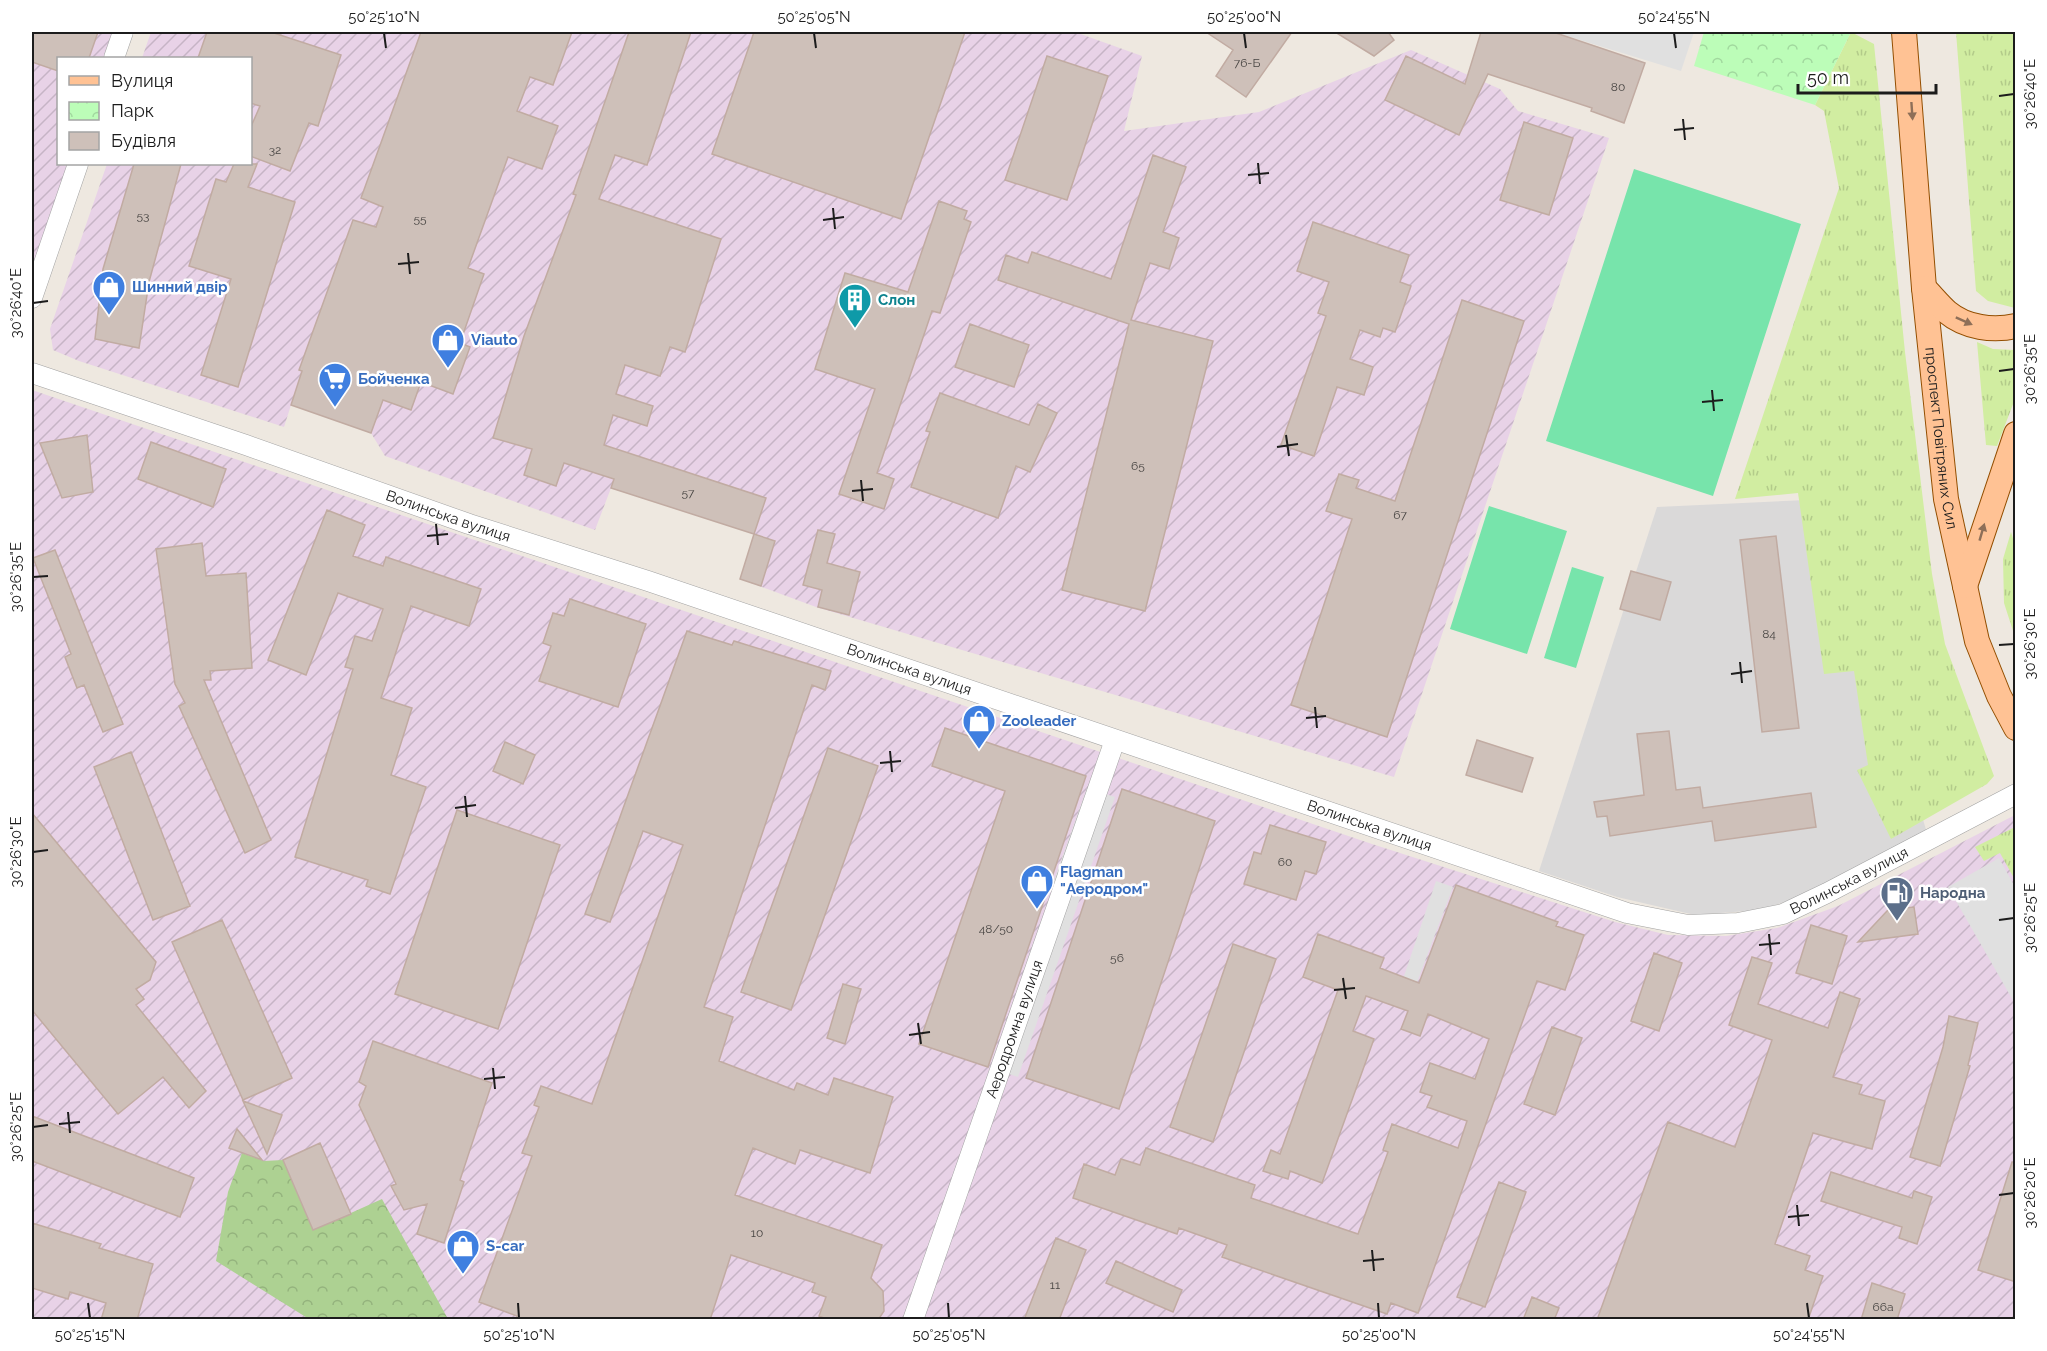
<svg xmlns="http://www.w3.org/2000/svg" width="2047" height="1351" font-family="Raleway,sans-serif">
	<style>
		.residential { fill: #dad9d9 }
		.industrial { fill: url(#industrial-furrows) }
		.grass { fill: url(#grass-tufts) }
		.forest { fill: url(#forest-crowns) }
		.park { fill: url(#park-crowns) }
		.pitch { fill: #77e4ab }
		.parking { fill: #e0e0e0 }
		.building { fill: #cec0b9; stroke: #c1aba2; stroke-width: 1.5 }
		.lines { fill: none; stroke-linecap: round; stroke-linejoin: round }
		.minor-casing { stroke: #a3a3a3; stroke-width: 21 }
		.major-casing { stroke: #934e00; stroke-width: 26 }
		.minor { stroke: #fff; stroke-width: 20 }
		.major { stroke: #ffc294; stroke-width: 24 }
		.oneway { fill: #8e6f58 }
		.ticks { fill: none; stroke: #1c1c1c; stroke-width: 2 }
		.labels { text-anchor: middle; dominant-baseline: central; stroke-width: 5; stroke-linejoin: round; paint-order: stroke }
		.number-label { font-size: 12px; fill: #484543 }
		.shop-label { font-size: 15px; font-weight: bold; fill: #366cbe; stroke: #fff; text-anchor: start }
		.culture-label { font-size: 15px; font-weight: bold; fill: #0d838f; stroke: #fff; text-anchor: start }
		.street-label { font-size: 15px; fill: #1c1c1c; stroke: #fff }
		.service-label { font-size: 15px; font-weight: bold; fill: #4e5e75; stroke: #fff; text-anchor: start }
		.neatline { fill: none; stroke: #1c1c1c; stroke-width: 2 }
		.ticks-label { font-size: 15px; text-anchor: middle; fill: #1c1c1c }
	</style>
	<defs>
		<pattern id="industrial-furrows" width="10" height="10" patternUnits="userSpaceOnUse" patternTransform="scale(1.5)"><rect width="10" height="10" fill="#e8d2e7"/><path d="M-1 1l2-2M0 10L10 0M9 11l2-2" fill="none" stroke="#c6b4c6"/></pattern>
		<pattern id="grass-tufts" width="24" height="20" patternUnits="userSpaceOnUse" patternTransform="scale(1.5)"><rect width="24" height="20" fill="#d1eda1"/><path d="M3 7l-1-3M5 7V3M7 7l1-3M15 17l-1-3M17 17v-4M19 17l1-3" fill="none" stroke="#b3cb8a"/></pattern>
		<pattern id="forest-crowns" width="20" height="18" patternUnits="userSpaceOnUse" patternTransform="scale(1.5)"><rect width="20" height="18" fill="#add192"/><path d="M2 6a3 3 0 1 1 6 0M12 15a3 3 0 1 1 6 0" fill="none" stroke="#94b37d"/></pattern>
		<pattern id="park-crowns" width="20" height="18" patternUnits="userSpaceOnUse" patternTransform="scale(1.5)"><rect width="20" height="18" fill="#bcfdb8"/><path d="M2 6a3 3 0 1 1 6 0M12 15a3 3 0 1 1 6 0" fill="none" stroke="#a1d89e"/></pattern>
	</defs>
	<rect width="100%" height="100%" fill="#eee8e0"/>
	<path class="residential" d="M 1829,499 L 1927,833 L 1801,897 L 1759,910 L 1695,915 L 1617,897 L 1539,871 L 1657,507 Z"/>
	<path class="industrial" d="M 32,32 L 116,32 L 106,58 L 58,58 L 58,164 L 69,164 L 32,269 Z
		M 151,32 L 1075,32 L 1142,56 L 1124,131 L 1259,112 L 1411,50 L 1500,89 L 1518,111 L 1609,138 L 1394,777 L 816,607 L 740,579 L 754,534 L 611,488 L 595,530 L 385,456 L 371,433 L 291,405 L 284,427 L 79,361 L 53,350 L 50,329 L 107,164 L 250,164 L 250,58 L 142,58 Z
		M 32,390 L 1372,844 L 1615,922 L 1668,935 L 1726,936 L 1777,928 L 1838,906 L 2015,815 L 2015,1319 L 32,1320 Z"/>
	<path class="grass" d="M 1851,32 L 1874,44 L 1905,352 L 1932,574 L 1945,644 L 1994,776 L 1987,784 L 1891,839 L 1857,770 L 1868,765 L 1854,671 L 1824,674 L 1798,493 L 1735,499 L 1839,188 L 1824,111 L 1815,105 Z
		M 1956,32 L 2015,32 L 2015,308 L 1988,301 L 1976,291 Z
		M 1977,342 L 1993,349 L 2015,350 L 2015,399 L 1997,446 L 1986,445 Z
		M 2011,532 L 2016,548 L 2015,637 L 2004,603 L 2003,559 Z
		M 2015,827 L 2015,880 L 2000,853 L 1984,861 L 1975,847 Z"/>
	<path class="forest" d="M 242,1153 L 264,1161 L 283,1160 L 313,1230 L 382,1199 L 448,1319 L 309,1319 L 216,1261 L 228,1192 Z"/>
	<path class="park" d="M 1704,32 L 1851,32 L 1815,105 L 1694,66 Z"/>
	<path class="pitch" d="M 1634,169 L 1801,224 L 1713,496 L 1546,441 Z
		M 1489,506 L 1567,531 L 1527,654 L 1450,629 Z
		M 1572,567 L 1604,577 L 1576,668 L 1544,658 Z"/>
	<path class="parking" d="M 1554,32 L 1694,32 L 1681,71 Z
		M 1087,788 L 1115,797 L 1018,1077 L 991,1068 L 1034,941 L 1044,945 L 1064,887 L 1053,883 Z
		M 1999,858 L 2015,887 L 2015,1004 L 1948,887 Z
		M 1436,881 L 1453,887 L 1416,985 L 1403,979 Z"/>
	<path class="building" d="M 32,32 L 98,32 L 89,58 L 58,58 L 58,71 L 32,62 Z
		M 207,32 L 271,32 L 341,55 L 318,126 L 309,123 L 290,171 L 250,156 L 250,129 L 260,106 L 250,103 L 250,58 L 198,58 Z
		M 421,32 L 572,32 L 553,85 L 530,77 L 517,111 L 558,126 L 542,169 L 508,157 L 468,268 L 484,274 L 460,343 L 470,347 L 453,394 L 421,382 L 411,410 L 383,400 L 371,433 L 291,405 L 302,371 L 299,370 L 353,220 L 376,227 L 383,207 L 361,198 Z
		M 629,32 L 691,32 L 647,165 L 615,155 L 599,199 L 721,239 L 685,352 L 670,347 L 660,376 L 625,365 L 616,394 L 653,406 L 647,426 L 613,415 L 604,445 L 766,498 L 754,534 L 611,488 L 614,479 L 564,463 L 556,486 L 524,475 L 532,449 L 493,438 L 524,336 L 576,195 L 573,194 Z
		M 754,32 L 965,32 L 901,219 L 712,154 Z
		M 1206,32 L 1292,32 L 1246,97 L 1216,76 L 1233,50 Z
		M 1335,32 L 1388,32 L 1394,40 L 1374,56 Z
		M 1481,32 L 1553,32 L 1645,63 L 1624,123 L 1591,111 L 1592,108 L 1488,74 L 1459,135 L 1385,100 L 1406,56 L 1465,84 Z
		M 1047,56 L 1108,76 L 1067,200 L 1005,180 Z
		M 1524,122 L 1573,138 L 1549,215 L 1500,200 Z
		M 1153,155 L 1186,167 L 1163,232 L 1179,238 L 1169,269 L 1150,263 L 1131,320 L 1213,341 L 1145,611 L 1062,590 L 1129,324 L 998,280 L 1006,255 L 1028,263 L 1032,252 L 1111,279 Z
		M 134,164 L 181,164 L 149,282 L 139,348 L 95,339 L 103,269 Z
		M 234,164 L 257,164 L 248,187 L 295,202 L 238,387 L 201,375 L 231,279 L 189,266 L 216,179 L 226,182 Z
		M 939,201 L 967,211 L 964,219 L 971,222 L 940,313 L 932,311 L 877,473 L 894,479 L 884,509 L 839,494 L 875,389 L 815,369 L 845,273 L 908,292 Z
		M 1313,222 L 1409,255 L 1400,282 L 1411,286 L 1395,332 L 1383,328 L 1380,337 L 1360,330 L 1350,359 L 1373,367 L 1364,395 L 1337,387 L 1314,456 L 1281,445 L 1326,316 L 1318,313 L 1329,282 L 1297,271 Z
		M 1462,300 L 1524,321 L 1387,737 L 1291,705 L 1352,519 L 1326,511 L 1339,474 L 1359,480 L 1356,488 L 1395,501 Z
		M 970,324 L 1029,345 L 1014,387 L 955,367 Z
		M 940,393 L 1029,425 L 1038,404 L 1057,413 L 1030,472 L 1016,466 L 998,518 L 911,487 L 930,432 L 926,431 Z
		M 87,435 L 93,492 L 62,498 L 40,443 Z
		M 151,442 L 226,469 L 213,507 L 138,479 Z
		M 327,510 L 365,525 L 353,556 L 383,566 L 386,557 L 481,589 L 469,626 L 411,606 L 381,698 L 412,708 L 391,775 L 426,787 L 390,894 L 366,886 L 368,880 L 295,857 L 353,669 L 345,667 L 355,636 L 372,641 L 383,609 L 338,593 L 306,675 L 268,660 Z
		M 818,530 L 835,534 L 827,563 L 860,572 L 849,615 L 818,607 L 822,590 L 803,585 Z
		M 754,534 L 775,541 L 761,586 L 740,579 Z
		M 1776,536 L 1799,728 L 1762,732 L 1740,540 Z
		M 202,543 L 206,576 L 246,573 L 252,668 L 210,671 L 211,680 L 204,680 L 271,840 L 245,853 L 179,706 L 185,703 L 175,684 L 156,549 Z
		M 55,550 L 123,724 L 103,732 L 84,685 L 77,688 L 65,657 L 71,654 L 33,558 Z
		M 1631,571 L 1671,582 L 1660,620 L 1620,609 Z
		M 570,599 L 646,624 L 618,707 L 539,681 L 551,646 L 543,643 L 553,613 L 564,616 Z
		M 687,631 L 732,645 L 734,641 L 831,671 L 825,690 L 812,685 L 704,1007 L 733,1017 L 719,1061 L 794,1090 L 797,1083 L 828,1095 L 834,1078 L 893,1097 L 870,1173 L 800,1150 L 795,1164 L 753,1148 L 735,1195 L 882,1245 L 871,1278 L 883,1291 L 884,1311 L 878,1320 L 829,1320 L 819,1316 L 826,1297 L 812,1292 L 815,1283 L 731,1255 L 710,1320 L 516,1320 L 517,1316 L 479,1302 L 532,1156 L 522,1153 L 539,1107 L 534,1105 L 541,1086 L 592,1104 L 683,845 L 643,831 L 610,922 L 585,914 Z
		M 945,728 L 1086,776 L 988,1067 L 919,1044 L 1005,791 L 932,766 Z
		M 1669,731 L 1676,790 L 1700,787 L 1703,808 L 1811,793 L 1816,827 L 1715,841 L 1712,821 L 1610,836 L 1607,816 L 1597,817 L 1594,802 L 1644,795 L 1637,734 Z
		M 1477,740 L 1533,758 L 1522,792 L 1466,775 Z
		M 505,742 L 535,755 L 523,784 L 493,771 Z
		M 828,748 L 878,766 L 791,1010 L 741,992 Z
		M 131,752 L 190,906 L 153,920 L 94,767 Z
		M 1122,789 L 1215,821 L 1119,1109 L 1026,1078 Z
		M 457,810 L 560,845 L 498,1029 L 395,994 Z
		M 32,813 L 156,962 L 150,980 L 136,989 L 144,999 L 136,1005 L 206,1091 L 189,1108 L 163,1077 L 118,1114 L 32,1010 Z
		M 1270,825 L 1326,842 L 1316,874 L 1305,871 L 1296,900 L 1244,884 L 1254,852 L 1261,854 Z
		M 1456,885 L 1558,922 L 1556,926 L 1584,935 L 1565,990 L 1537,981 L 1418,1313 L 1391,1303 L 1387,1314 L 1222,1257 L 1227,1245 L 1179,1228 L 1177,1234 L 1073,1198 L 1084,1164 L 1115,1175 L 1121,1159 L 1140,1165 L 1146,1148 L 1255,1185 L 1251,1198 L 1358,1234 L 1388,1152 L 1383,1150 L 1392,1124 L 1458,1148 L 1467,1121 L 1427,1107 L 1432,1096 L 1420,1092 L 1430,1063 L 1475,1079 L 1489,1039 L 1428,1014 L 1420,1036 L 1401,1029 L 1408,1011 L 1366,996 L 1353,1031 L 1374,1039 L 1322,1183 L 1290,1171 L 1288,1179 L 1263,1171 L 1271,1150 L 1280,1154 L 1338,990 L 1303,977 L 1318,934 L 1384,958 L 1380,968 L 1419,983 Z
		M 1914,907 L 1918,934 L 1858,942 L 1888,910 Z
		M 222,920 L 292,1078 L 243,1100 L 172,942 Z
		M 1811,925 L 1847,936 L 1832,984 L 1796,973 Z
		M 1233,944 L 1276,959 L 1213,1142 L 1170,1127 Z
		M 1654,953 L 1682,963 L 1659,1031 L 1631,1021 Z
		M 1752,957 L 1772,963 L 1758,1004 L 1828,1028 L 1840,992 L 1860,999 L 1833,1077 L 1862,1085 L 1859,1094 L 1885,1101 L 1872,1149 L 1813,1133 L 1775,1244 L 1810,1256 L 1805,1270 L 1823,1276 L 1808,1320 L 1597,1320 L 1668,1122 L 1735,1147 L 1772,1040 L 1729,1025 Z
		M 843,984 L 861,989 L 845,1044 L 827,1038 Z
		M 1949,1016 L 1978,1023 L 1968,1065 L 1970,1066 L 1940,1166 L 1910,1157 L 1943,1047 Z
		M 1552,1027 L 1582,1038 L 1555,1115 L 1524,1104 Z
		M 373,1041 L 492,1083 L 460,1180 L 464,1182 L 444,1243 L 417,1234 L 427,1204 L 404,1210 L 391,1186 L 396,1184 L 359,1105 L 366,1086 L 359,1082 Z
		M 243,1101 L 282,1115 L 267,1154 Z
		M 32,1116 L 194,1178 L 180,1217 L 32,1161 Z
		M 237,1129 L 262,1160 L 229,1148 Z
		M 320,1143 L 351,1214 L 313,1230 L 283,1160 Z
		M 2012,1162 L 2016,1162 L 2016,1282 L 1978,1270 Z
		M 1831,1172 L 1912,1198 L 1914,1191 L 1932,1197 L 1917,1244 L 1899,1238 L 1902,1227 L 1821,1201 Z
		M 1499,1182 L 1526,1192 L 1485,1307 L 1457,1297 Z
		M 32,1223 L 101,1244 L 99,1248 L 153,1264 L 137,1320 L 101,1320 L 106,1303 L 70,1292 L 68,1299 L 32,1288 Z
		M 1056,1238 L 1086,1250 L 1059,1320 L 1024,1320 Z
		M 1116,1261 L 1182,1290 L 1173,1312 L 1106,1283 Z
		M 1872,1283 L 1905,1294 L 1897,1320 L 1861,1320 Z
		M 1532,1297 L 1559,1308 L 1554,1320 L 1523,1320 Z"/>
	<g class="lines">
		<g class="minor-casing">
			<g id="minor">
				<path d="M 114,58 L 123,32"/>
				<path d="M 32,298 L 78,164"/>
				<path id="s1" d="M 32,373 L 246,445 L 469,524 L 648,581 L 1627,913 L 1688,925 L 1738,923 L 1783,914 L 1827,893 L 2016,794"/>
				<path id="s2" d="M 913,1320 L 1115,740"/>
			</g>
		</g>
		<g class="major-casing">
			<g id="major">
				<path id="s3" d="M 1904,32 L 1924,288 L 1946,499 L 1977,641 L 1999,696 L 2016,728"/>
				<path d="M 1924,288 C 1932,296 1939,305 1947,312 C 1966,328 1993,331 2016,326"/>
				<path d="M 1965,586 L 2016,434"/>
			</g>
		</g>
		<use href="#minor" class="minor"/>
		<use href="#major" class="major"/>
	</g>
	<defs><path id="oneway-solid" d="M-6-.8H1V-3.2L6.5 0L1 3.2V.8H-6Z" transform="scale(1.5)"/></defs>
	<g class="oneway">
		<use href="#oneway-solid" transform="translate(1912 111) rotate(86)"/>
		<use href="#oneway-solid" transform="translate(1964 321) rotate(24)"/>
		<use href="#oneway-solid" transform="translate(1982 532) rotate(-74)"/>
	</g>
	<path class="ticks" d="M 384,33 L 386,48M 814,33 L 816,48M 1244,33 L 1246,48M 1674,33 L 1676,48M 1999,96 L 2014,94M 1683,119 L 1685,140M 1674,130 L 1694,128M 1258,163 L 1260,184M 1248,175 L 1269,173M 833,208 L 835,229M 823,220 L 844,217M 408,253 L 410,274M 398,264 L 419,262M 33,303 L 48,301M 1999,371 L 2014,369M 1712,390 L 1714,411M 1702,402 L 1723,400M 1286,435 L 1289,456M 1277,447 L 1298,444M 861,480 L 863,501M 852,491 L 873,489M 436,524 L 438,545M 427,536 L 448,534M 33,577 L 48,576M 1999,645 L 2014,644M 1740,662 L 1742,683M 1731,674 L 1752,671M 1315,707 L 1317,728M 1306,718 L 1326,716M 890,751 L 892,772M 880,763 L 901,761M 465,796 L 467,817M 455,808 L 476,805M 33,852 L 48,850M 1999,920 L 2014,918M 1769,934 L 1771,955M 1759,945 L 1780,943M 1343,978 L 1346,999M 1334,990 L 1355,988M 918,1023 L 921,1044M 909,1035 L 930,1032M 493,1068 L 495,1089M 484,1079 L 505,1077M 68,1112 L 70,1133M 59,1124 L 80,1122M 33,1127 L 48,1125M 1999,1195 L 2014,1193M 1797,1205 L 1799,1226M 1788,1217 L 1809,1215M 1372,1250 L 1374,1271M 1363,1261 L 1384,1259M 88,1303 L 90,1318M 518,1303 L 519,1318M 948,1303 L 949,1318M 1378,1303 L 1379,1318M 1807,1303 L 1809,1318"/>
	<defs>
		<g id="shop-pin" transform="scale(1.725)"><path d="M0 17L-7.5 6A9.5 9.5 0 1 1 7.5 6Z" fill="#3f7fe0" stroke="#fff"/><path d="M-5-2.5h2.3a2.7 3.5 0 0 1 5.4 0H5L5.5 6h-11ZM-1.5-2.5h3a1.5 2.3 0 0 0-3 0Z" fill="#fff"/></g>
		<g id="building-pin" transform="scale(1.725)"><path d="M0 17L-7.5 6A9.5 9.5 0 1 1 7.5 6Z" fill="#0f9aa8" stroke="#fff"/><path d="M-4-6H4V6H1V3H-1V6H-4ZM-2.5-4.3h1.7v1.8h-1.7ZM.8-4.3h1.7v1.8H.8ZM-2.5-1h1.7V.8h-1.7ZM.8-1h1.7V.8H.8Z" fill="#fff"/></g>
		<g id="supermarket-pin" transform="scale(1.725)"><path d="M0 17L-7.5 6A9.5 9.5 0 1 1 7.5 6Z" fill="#3f7fe0" stroke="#fff"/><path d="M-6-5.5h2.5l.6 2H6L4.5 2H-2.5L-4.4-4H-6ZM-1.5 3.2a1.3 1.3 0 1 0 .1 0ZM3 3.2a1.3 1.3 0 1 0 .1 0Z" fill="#fff"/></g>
		<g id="fuel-pin" transform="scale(1.725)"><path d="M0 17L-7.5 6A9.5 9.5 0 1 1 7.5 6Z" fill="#5c6f8a" stroke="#fff"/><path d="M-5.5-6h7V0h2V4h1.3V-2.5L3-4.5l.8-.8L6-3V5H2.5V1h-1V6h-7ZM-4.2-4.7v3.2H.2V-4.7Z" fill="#fff"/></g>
	</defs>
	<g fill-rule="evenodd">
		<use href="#shop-pin" x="109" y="287"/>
		<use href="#building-pin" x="855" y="300"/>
		<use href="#shop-pin" x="448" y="340"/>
		<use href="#supermarket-pin" x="335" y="379"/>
		<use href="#shop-pin" x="979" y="721"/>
		<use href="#shop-pin" x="1037" y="881"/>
		<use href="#fuel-pin" x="1897" y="893"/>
		<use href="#shop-pin" x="463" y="1246"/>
	</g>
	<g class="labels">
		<g class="number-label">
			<text x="1247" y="63">76-Б</text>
			<text x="1618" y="87">80</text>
			<text x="275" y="150">32</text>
			<text x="143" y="216">53</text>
			<text x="420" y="219">55</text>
			<text x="1138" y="466">65</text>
			<text x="688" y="493">57</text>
			<text x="1400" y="515">67</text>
			<text x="1769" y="634">84</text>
			<text x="1285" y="862">60</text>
			<text x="996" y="929">48/50</text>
			<text x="1117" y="958">56</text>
			<text x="757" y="1233">10</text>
			<text x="1055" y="1285">11</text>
			<text x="1883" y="1307">66а</text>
		</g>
		<g class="shop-label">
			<text x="132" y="287">Шинний двір</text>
			<text x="471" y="340">Viauto</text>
			<text x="358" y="379">Бойченка</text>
			<text x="1002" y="721">Zooleader</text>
			<text x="1060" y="872">Flagman<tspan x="1060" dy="17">"Аеродром"</tspan></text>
			<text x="486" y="1246">S-car</text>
		</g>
		<g class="culture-label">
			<text x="878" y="300">Слон</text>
		</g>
		<g class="street-label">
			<text stroke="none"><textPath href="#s3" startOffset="408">проспект Повітряних Сил</textPath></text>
			<text stroke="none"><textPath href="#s1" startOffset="440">Волинська вулиця</textPath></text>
			<text stroke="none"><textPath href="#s1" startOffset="926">Волинська вулиця</textPath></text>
			<text stroke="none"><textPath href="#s1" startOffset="1412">Волинська вулиця</textPath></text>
			<text stroke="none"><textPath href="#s1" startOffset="1916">Волинська вулиця</textPath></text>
			<text stroke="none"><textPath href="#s2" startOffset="308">Аеродромна вулиця</textPath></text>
		</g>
		<g class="service-label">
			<text x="1920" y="893">Народна</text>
		</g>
	</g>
	<rect width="2047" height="1351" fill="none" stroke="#ffffff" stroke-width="66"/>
	<rect x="57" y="57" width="195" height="108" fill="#ffffff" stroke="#a4a4a4" stroke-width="1.5"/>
	<rect x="69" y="76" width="30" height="9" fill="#ffc294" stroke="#a4a4a4" stroke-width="1.5"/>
	<text x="111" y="87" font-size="18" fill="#1c1c1c">Вулиця</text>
	<rect x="69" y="102" width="30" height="18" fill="url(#park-crowns)" stroke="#a4a4a4" stroke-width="1.5"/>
	<text x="111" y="117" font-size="18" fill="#1c1c1c">Парк</text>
	<rect x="69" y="132" width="30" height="18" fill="#cec0b9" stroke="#a4a4a4" stroke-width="1.5"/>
	<text x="111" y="147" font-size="18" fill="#1c1c1c">Будівля</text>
	<path d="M1798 84v9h138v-9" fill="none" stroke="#1c1c1c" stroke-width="3"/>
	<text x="1807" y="84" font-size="18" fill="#1c1c1c" stroke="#ffffff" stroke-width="4.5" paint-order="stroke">50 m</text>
	<rect x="33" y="33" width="1981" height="1285" class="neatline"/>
	<g class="ticks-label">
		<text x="384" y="22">50°25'10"N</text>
		<text x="814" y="22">50°25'05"N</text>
		<text x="1244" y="22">50°25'00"N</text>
		<text x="1674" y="22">50°24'55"N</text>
		<text transform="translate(2030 94) rotate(-90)" y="5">30°26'40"E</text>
		<text transform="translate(16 303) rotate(-90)" y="5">30°26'40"E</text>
		<text transform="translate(2030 369) rotate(-90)" y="5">30°26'35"E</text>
		<text transform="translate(16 577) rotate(-90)" y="5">30°26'35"E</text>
		<text transform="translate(2030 644) rotate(-90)" y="5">30°26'30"E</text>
		<text transform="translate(16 852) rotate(-90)" y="5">30°26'30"E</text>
		<text transform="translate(2030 918) rotate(-90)" y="5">30°26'25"E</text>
		<text transform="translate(16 1127) rotate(-90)" y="5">30°26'25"E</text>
		<text transform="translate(2030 1193) rotate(-90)" y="5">30°26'20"E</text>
		<text x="90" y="1340">50°25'15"N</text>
		<text x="519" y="1340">50°25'10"N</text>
		<text x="949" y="1340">50°25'05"N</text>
		<text x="1379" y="1340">50°25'00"N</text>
		<text x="1809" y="1340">50°24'55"N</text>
	</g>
</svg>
